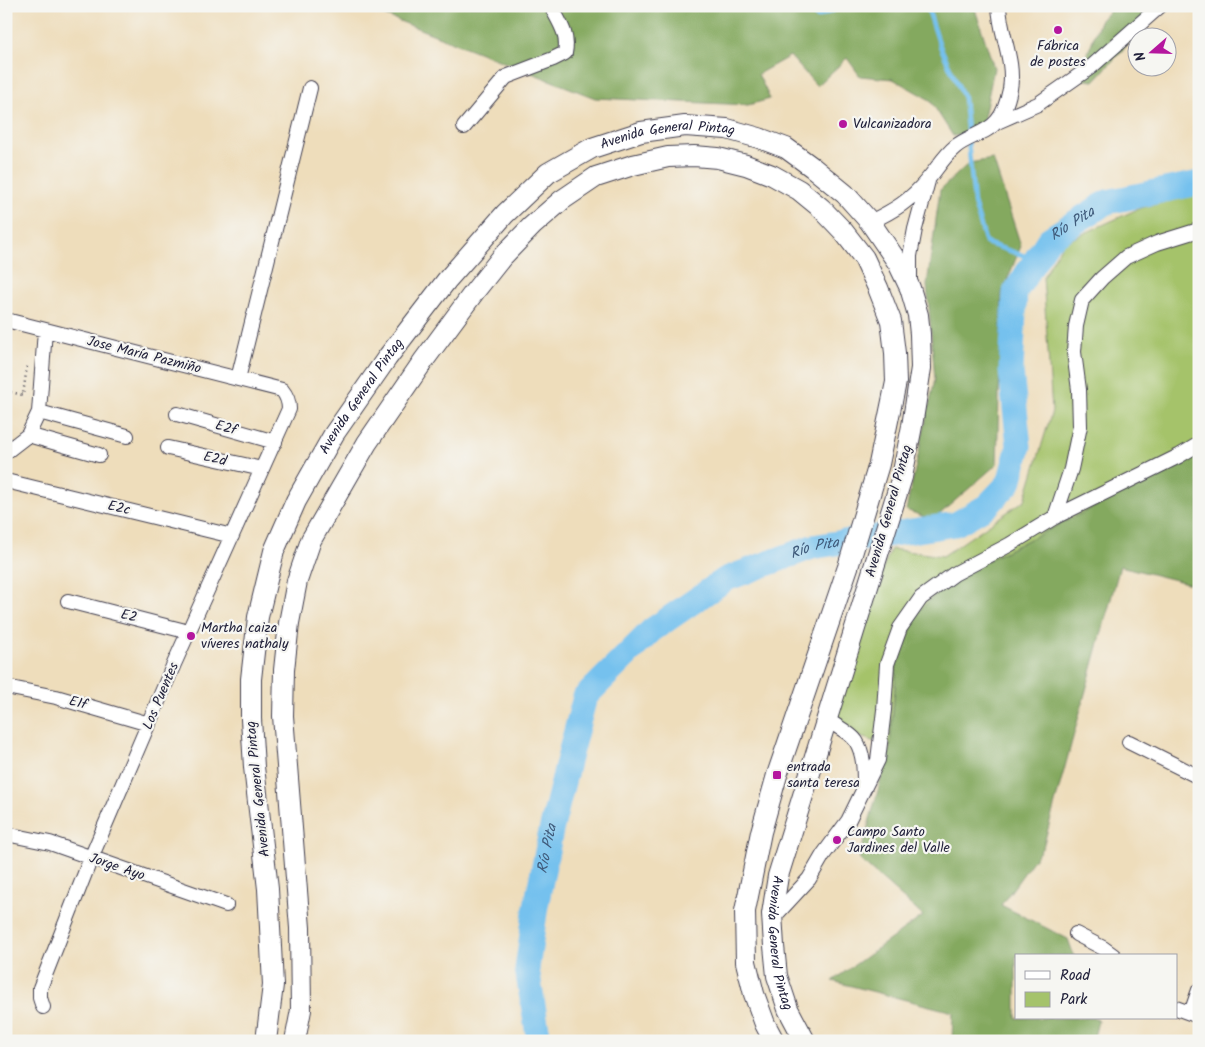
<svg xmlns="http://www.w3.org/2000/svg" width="1205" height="1047" font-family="Kalam,sans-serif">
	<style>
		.green { fill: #a5c36b; stroke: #647253 }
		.forest { fill: #84a95f; stroke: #53664d }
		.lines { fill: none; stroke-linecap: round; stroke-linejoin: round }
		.stream { stroke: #75c1ee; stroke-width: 4.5 }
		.river { stroke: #75c1ee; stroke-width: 25 }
		.minor-casing { stroke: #413e4e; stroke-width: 16 }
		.highway-casing { stroke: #413e4e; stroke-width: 22 }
		.path { stroke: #413e4e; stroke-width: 2.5; stroke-dasharray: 1 4; stroke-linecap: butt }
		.minor { stroke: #fff; stroke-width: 14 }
		.highway { stroke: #fff; stroke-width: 20 }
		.poi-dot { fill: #b5179e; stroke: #f6f6f2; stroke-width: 2 }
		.labels { text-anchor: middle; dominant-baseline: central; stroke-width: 4.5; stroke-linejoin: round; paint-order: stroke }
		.poi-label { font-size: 14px; fill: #22223b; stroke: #f6f6f2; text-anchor: start }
		.street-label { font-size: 14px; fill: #22223b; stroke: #f6f6f2 }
		.water-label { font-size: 15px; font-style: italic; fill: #3f5a7a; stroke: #f6f6f2 }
	</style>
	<rect width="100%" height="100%" fill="#f6f6f2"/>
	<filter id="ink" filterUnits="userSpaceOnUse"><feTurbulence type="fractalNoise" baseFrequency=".02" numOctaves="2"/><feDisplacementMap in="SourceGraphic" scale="10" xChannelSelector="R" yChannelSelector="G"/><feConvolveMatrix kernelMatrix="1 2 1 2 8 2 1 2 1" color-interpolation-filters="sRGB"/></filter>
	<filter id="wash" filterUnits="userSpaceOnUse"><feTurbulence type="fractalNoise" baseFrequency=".0096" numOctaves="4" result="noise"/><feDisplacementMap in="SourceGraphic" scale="20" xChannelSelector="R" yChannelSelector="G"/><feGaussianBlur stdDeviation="1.12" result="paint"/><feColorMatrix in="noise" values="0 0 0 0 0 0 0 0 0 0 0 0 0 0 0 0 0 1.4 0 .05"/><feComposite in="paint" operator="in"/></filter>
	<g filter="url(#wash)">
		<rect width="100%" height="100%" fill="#edb"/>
		<path class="green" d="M 1199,194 L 1199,455 L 954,577 L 897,663 L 890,747 L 831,727 L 866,609 L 891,549 L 943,556 L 1025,500 L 1052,411 L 1043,277 L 1063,243 L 1140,208 Z"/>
		<path class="forest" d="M 381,6 L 974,6 L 994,68 L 981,132 L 953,136 L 930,100 L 893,79 L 860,76 L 847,58 L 817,86 L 790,56 L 758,74 L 770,99 L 748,105 L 595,98 L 379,13 Z
			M 1114,6 L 1163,6 L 1094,81 L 1078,79 L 1100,21 Z
			M 993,159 L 1021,246 L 1002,293 L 997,464 L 933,520 L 906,510 L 935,379 L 927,285 L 940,190 L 969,163 Z
			M 1199,455 L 1199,586 L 1120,566 L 1043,847 L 1001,905 L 1068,939 L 1074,956 L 1016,956 L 1016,1018 L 1097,1018 L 1098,1021 L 1093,1041 L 952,1041 L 953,1012 L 832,981 L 923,916 L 859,859 L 890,747 L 897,664 L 918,612 L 954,577 Z"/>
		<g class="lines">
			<path class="stream" d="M 795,6 L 818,17 L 843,6
				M 927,6 L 940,46 L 964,98 L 974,203 L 986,243 L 1028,257"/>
			<path class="river" id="s1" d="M 539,1041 L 527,969 L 536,906 L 551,831 L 571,750 L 585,697 L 652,630 L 726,579 L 812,547 L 956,524 L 987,506 L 1009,483 L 1019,446 L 1011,371 L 1015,292 L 1049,239 L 1107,202 L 1199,183"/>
		</g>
	</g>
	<g filter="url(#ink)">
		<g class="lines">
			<g class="minor-casing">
				<path id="minor" d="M 997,122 L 1038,104 L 1091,67 L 1160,6
					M 464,127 L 506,77 L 553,59 L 565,53 C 569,34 559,22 551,6
					M 870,222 C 895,210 910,201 928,179 C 937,169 944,156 955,147 C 966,137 988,133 997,121 C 1004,113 1008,99 1010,89 C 1015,60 1000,35 999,6
					M 910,282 L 910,256 L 915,229 L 928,181
					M 6,320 L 282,390 C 287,396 289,401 289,409 L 174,664 L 91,858 L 40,988 L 40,998 L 43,1007
					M 238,379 L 310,88
					M 39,412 L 127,436
					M 177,414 L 275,442
					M 28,435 L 99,455
					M 168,448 L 262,469
					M 6,452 L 28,435 L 39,412 L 45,330
					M 6,481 L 232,536
					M 1055,517 L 1071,469 L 1080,426 L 1079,390 L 1074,352 L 1076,326 L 1082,300 L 1102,278 L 1126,257 L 1157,243 L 1199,230
					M 68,601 L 189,632
					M 6,687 L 56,697 L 149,724
					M 826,719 C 834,725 851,733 856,741 C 864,754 864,770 864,785
					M 1129,742 L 1199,777
					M 6,834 L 50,843 L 226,905
					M 772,919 L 809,879 L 823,855 L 848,821 L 878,760 L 884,710 L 887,664 L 900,628 L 921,598 L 954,574 L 1009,545 L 1055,517 L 1179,456 L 1199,444
					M 1076,934 L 1103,948 L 1114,956
					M 1176,1008 L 1198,1016
					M 1191,1013 L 1199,990"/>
			</g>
			<g class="highway-casing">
				<g id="highway">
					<path id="s2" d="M 266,1041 L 273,985 L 268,889 L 254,767 L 251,719 L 251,679 L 258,617 L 274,551 L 296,501 L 334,434 L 387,358 L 447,280 L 505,214 L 548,173 L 592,148 L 641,132 L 685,126 L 727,129 L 759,138 L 786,148 L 812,167 L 845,194 L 870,222 L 898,263 L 910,288 L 918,315 L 920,334 L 921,368 L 912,426 L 902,477 L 778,876 L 772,914 L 774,946 L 777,976 L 788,1009 L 805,1041"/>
					<path d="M 295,1041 L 301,1010 L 300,928 L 283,716 L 284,670 L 289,623 L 297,581 L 311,540 L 367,443 L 424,360 L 475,291 L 502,257 L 532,226 L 562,200 L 596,177 L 633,165 L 668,157 L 694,156 L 718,158 L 746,165 L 772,175 L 799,190 L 821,208 L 843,231 L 864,258 L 878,288 L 891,321 L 895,353 L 896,382 L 879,464 L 848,567 L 777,775 L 761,832 L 745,911 L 746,962 L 754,994 L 765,1024 L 774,1041"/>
				</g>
			</g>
			<path class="path" d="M 6,391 L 23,395 L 27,366 L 29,365"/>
			<use href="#minor" class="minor"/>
			<use href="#highway" class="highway"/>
		</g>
	</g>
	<g class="poi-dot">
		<circle cx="1058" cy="30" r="5"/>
		<circle cx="843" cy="124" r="5"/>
		<circle cx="191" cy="636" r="5"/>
		<rect x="772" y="770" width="10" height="10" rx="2.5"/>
		<circle cx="837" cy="840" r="5"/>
	</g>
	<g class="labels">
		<g class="poi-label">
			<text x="1058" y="46" text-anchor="middle">Fábrica<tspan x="1058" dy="16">de postes</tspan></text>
			<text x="853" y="124">Vulcanizadora</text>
			<text x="201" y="628">Martha caiza<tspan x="201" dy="16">víveres nathaly</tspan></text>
			<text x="787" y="767">entrada<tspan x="787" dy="16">santa teresa</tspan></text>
			<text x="847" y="832">Campo Santo<tspan x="847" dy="16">Jardines del Valle</tspan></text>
		</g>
		<g class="street-label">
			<text stroke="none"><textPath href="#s2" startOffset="1092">Avenida General Pintag</textPath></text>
			<text transform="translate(144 355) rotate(14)">Jose María Pazmiño</text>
			<text stroke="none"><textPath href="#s2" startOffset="672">Avenida General Pintag</textPath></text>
			<text transform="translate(226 428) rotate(16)">E2f</text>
			<text transform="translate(215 459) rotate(13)">E2d</text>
			<text transform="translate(119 508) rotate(14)">E2c</text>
			<text transform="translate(889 511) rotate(-74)">Avenida General Pintag</text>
			<text transform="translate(129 616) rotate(14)">E2</text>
			<text transform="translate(161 696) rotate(-67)">Los Puentes</text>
			<text transform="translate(78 703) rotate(16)">E1f</text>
			<text transform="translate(258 789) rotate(-96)">Avenida General Pintag</text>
			<text transform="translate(117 867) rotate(19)">Jorge Ayo</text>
			<text stroke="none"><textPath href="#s2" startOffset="2082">Avenida General Pintag</textPath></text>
		</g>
		<g class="water-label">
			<text stroke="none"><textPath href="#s1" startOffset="1125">Río Pita</textPath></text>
			<text stroke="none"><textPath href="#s1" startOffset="630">Río Pita</textPath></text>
			<text stroke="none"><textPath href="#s1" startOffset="195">Río Pita</textPath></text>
		</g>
	</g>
	<rect width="1205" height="1047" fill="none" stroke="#f6f6f2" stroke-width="25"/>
	<rect x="1015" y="954" width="162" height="65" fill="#f6f6f2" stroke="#a1a1a9"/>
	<rect x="1025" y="971" width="25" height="8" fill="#ffffff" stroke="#a1a1a9"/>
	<text x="1060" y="980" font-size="15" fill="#22223b">Road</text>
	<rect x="1025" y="992" width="25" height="15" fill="#a5c36b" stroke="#a1a1a9"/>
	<text x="1060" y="1004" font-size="15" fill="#22223b">Park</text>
	<g transform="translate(1152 52) rotate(250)"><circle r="24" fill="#f6f6f2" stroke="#a1a1a9"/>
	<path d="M0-4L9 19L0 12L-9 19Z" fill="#b5179e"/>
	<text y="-8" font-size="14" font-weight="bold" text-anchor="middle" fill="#22223b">N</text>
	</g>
</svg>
